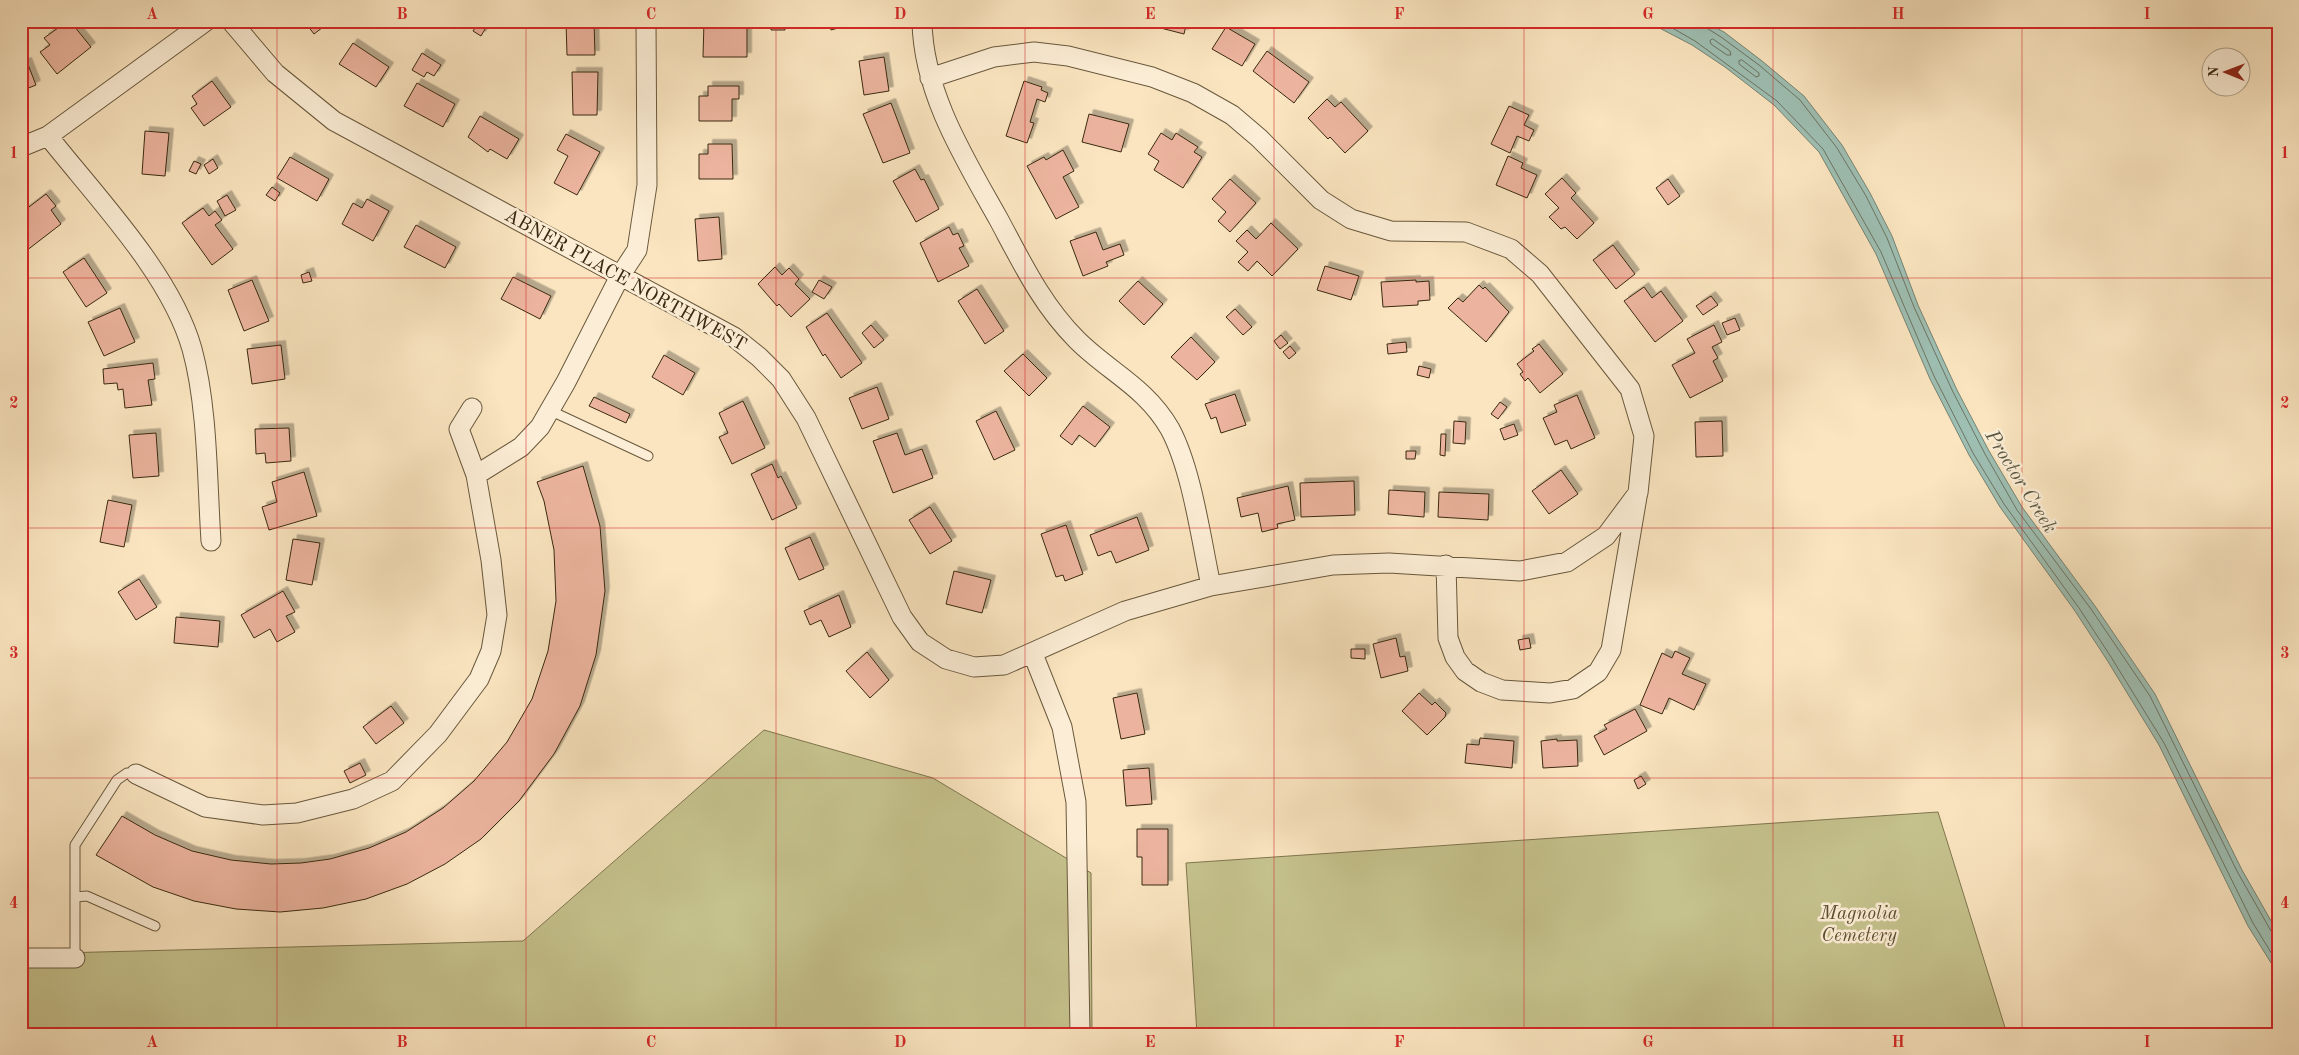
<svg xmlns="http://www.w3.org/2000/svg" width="2299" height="1055" font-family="'Old Standard TT',serif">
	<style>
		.green { fill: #c5c28d; stroke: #7f764e }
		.water { fill: #9ebfb3; stroke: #768372 }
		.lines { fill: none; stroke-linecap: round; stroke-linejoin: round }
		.shore { stroke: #6c7462; stroke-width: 1 }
		.building { fill: #ecb49e; stroke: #392910; filter: url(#shadow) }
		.service-casing { stroke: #69583c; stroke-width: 11 }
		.minor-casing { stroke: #69583c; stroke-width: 21 }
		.service { stroke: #fceed6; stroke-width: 9 }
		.minor { stroke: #fceed6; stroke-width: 19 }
		.grid { fill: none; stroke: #d62828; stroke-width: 1; stroke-opacity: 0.55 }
		.labels { text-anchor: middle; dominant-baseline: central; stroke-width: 5; stroke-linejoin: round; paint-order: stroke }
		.street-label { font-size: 19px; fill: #392910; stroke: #fceed6 }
		.park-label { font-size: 19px; font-style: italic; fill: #5c4f2f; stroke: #fceed6 }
		.water-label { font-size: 20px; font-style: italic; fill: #575641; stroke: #fceed6 }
		.neatline { fill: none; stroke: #d62828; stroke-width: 2 }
		.grid-label { font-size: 16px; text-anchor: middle; font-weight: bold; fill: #d62828 }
	</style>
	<defs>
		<filter id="shadow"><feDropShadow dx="4.5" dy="-4.5" stdDeviation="0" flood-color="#0004"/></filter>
	</defs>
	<rect width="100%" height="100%" fill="#fae5c0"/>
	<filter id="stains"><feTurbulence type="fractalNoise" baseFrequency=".004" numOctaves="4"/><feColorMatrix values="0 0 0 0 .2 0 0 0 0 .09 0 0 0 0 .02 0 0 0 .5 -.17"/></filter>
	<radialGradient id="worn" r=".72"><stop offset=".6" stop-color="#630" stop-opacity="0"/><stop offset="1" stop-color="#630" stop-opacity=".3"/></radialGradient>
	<path class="green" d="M 764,730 L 933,778 L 1091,873 L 1092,1034 L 21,1034 L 21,954 L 523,941 Z
		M 1938,812 L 2007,1034 L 1197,1034 L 1186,863 Z"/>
	<path class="water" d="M 1646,21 L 1703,21 L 1724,32 L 1762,61 L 1804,96 L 1842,145 L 1870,193 L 1892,236 L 1918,305 L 1957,390 L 1989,451 L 2022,507 L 2095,606 L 2155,694 L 2242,870 L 2278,933 L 2278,974 L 2248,926 L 2159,745 L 2107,660 L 2075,611 L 2000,507 L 1969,455 L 1930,379 L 1876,254 L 1819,152 L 1774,105 L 1725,67 L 1692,45 Z"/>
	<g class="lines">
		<path class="shore" d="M 1660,21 L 1695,41 L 1777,101 L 1823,149 L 1881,252 L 1934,376 L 1973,453 L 2004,504 L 2079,608 L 2111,657 L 2164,743 L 2253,923 L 2278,964
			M 1702,21 L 1705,27 L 1721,37 L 1759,65 L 1800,100 L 1837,148 L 1866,196 L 1887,238 L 1914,307 L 1953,392 L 1985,454 L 2017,510 L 2091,609 L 2150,696 L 2238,873 L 2271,931 L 2278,934
			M 1713,39 L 1730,51 L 1731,55 L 1727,55 L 1711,44 L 1710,41 Z
			M 1742,60 L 1759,73 L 1759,76 L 1756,77 L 1739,64 L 1739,61 Z"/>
	</g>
	<path class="building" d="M 70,21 L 91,47 L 57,74 L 40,52 L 50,45 L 44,38 L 58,28 L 54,22 Z
		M 304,21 L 331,21 L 314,34 Z
		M 479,21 L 488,24 L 481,36 L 473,31 Z
		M 566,21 L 594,21 L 595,55 L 567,55 Z
		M 704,21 L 728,21 L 727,28 L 747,28 L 747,57 L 703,57 Z
		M 771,21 L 785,22 L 785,30 L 771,30 Z
		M 829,21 L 863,21 L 831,30 Z
		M 1150,21 L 1187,21 L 1184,34 L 1149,25 Z
		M 1226,27 L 1255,44 L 1242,66 L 1212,49 Z
		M 353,43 L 389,67 L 376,87 L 339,64 Z
		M 1267,51 L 1309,82 L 1294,103 L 1253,71 Z
		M 422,53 L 441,65 L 434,76 L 427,72 L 424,77 L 412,70 Z
		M 884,57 L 889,91 L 864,95 L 859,61 Z
		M 27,62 L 36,85 L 21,91 L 21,64 Z
		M 572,72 L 598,72 L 597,115 L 573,115 Z
		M 212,81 L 231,107 L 204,126 L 191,108 L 197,104 L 192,96 Z
		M 1024,81 L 1042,87 L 1041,90 L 1048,93 L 1045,102 L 1037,99 L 1030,122 L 1034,123 L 1027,143 L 1006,136 Z
		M 417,83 L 455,104 L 443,127 L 404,106 Z
		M 708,86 L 739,86 L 739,99 L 732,99 L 732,121 L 699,121 L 699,96 L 708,96 Z
		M 1327,99 L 1335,107 L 1341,102 L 1368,131 L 1345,153 L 1330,137 L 1328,139 L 1308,118 Z
		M 891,103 L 910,153 L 883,163 L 863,114 Z
		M 1509,106 L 1529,115 L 1524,125 L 1534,130 L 1529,141 L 1517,136 L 1510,153 L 1491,144 Z
		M 1089,114 L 1129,124 L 1121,152 L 1082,142 Z
		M 480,116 L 519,139 L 507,159 L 490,149 L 488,152 L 468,137 Z
		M 145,131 L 169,133 L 165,176 L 142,174 Z
		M 1161,133 L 1172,140 L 1176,133 L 1198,147 L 1194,152 L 1202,157 L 1183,188 L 1154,170 L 1159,161 L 1148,154 Z
		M 566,134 L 600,152 L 577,195 L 554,183 L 568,156 L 557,150 Z
		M 708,144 L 732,144 L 733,179 L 699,179 L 699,154 L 708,154 Z
		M 1063,150 L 1074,171 L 1063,177 L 1079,207 L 1056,219 L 1027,166 L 1044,157 L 1046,160 Z
		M 1508,156 L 1523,163 L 1521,168 L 1537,175 L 1527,198 L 1496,185 Z
		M 290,157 L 329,179 L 317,201 L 277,178 Z
		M 213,159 L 218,168 L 209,174 L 204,165 Z
		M 194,161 L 201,164 L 196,174 L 189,171 Z
		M 915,169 L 921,180 L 924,179 L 939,209 L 916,222 L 893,181 Z
		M 1562,178 L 1576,193 L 1571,198 L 1594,223 L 1577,239 L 1565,227 L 1561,229 L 1549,217 L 1559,208 L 1545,194 Z
		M 1230,179 L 1256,203 L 1230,232 L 1218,221 L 1226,212 L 1212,199 Z
		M 1668,179 L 1680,196 L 1668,205 L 1656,188 Z
		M 272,187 L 280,193 L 275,201 L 266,195 Z
		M 46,194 L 56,206 L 51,210 L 61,224 L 26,251 L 21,245 L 21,213 Z
		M 227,195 L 236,210 L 225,216 L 217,201 Z
		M 367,199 L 389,211 L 373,241 L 342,224 L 353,203 L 362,208 Z
		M 203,208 L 209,216 L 215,211 L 222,220 L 215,225 L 233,249 L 212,265 L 182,223 Z
		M 719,217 L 722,259 L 698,261 L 695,219 Z
		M 1271,223 L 1298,249 L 1272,276 L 1257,261 L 1248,271 L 1238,262 L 1248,252 L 1236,241 L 1247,230 L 1256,239 Z
		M 416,225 L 456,247 L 445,268 L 404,247 Z
		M 949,227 L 953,235 L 958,233 L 964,246 L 959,248 L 969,266 L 938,282 L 920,243 Z
		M 1096,232 L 1103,250 L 1120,244 L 1124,255 L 1106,262 L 1108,266 L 1083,276 L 1070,241 Z
		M 1613,245 L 1635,274 L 1616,289 L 1593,260 Z
		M 84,258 L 107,293 L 86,307 L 63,272 Z
		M 1325,266 L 1359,276 L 1351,300 L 1317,290 Z
		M 775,267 L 782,275 L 789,268 L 799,279 L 795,284 L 810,299 L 791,317 L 779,304 L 777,306 L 758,284 Z
		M 309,272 L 312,281 L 303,283 L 301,275 Z
		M 513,277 L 551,296 L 540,319 L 501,299 Z
		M 252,280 L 269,321 L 244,331 L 228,290 Z
		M 819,280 L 832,287 L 824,299 L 812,292 Z
		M 1416,280 L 1416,282 L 1429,281 L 1430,300 L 1418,301 L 1418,305 L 1383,307 L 1381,282 Z
		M 1138,281 L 1163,304 L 1144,325 L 1119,301 Z
		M 1479,285 L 1483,289 L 1485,287 L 1509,312 L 1486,342 L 1448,308 L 1458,298 L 1463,302 Z
		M 1644,287 L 1652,298 L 1661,291 L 1683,321 L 1655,342 L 1624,301 Z
		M 977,289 L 1004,331 L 985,344 L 958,301 Z
		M 1711,296 L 1718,305 L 1703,315 L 1696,306 Z
		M 120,308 L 135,342 L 104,356 L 88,322 Z
		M 1235,309 L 1252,327 L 1243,335 L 1226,317 Z
		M 827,313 L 862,363 L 841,378 L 825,354 L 823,356 L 806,327 Z
		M 1735,318 L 1740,330 L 1727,335 L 1722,323 Z
		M 871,325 L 884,340 L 874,348 L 862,333 Z
		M 1714,325 L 1722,342 L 1712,347 L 1718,358 L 1713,361 L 1723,381 L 1690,398 L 1672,365 L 1695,353 L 1687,339 Z
		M 1281,335 L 1288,343 L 1280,349 L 1274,341 Z
		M 1191,337 L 1215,362 L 1197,380 L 1171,357 Z
		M 1406,342 L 1407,352 L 1388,354 L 1387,344 Z
		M 1539,344 L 1563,374 L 1540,393 L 1528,378 L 1525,381 L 1520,374 L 1523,372 L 1517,364 L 1534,351 L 1532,349 Z
		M 281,345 L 285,379 L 252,384 L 247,349 Z
		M 1290,346 L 1296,353 L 1289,359 L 1283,352 Z
		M 1023,354 L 1047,378 L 1029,396 L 1004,371 Z
		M 664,355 L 695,373 L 683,395 L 652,377 Z
		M 153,363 L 155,379 L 148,380 L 152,405 L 125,408 L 123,389 L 118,390 L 117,383 L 104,384 L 103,369 Z
		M 1419,366 L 1431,369 L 1429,378 L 1417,375 Z
		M 877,387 L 889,419 L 862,429 L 849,398 Z
		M 1235,394 L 1246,425 L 1221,433 L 1216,417 L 1211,419 L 1205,404 Z
		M 1577,395 L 1595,438 L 1571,449 L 1567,440 L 1555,445 L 1543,418 L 1557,412 L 1554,405 Z
		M 594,397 L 630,414 L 626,423 L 589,406 Z
		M 743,401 L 765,448 L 732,464 L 719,437 L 728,433 L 719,413 Z
		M 1500,402 L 1507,407 L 1498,419 L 1491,414 Z
		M 1083,406 L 1110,427 L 1095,447 L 1079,435 L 1072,445 L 1060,436 Z
		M 996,411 L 1015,450 L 994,460 L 976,421 Z
		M 1454,421 L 1466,422 L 1465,444 L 1453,443 Z
		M 1722,421 L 1723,456 L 1696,457 L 1695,422 Z
		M 1514,424 L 1518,435 L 1504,440 L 1500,429 Z
		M 289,428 L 291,461 L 266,463 L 265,453 L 256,454 L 255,429 Z
		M 156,433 L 159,476 L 133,478 L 129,435 Z
		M 897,433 L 905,455 L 922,449 L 933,478 L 893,493 L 873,441 Z
		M 1441,434 L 1446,434 L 1445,456 L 1440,455 Z
		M 1406,451 L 1416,451 L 1415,459 L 1406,459 Z
		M 772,464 L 778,478 L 781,476 L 797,508 L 772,520 L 751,474 Z
		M 583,466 L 600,526 L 605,591 L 596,655 L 580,706 L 554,754 L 519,801 L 481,839 L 445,864 L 407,884 L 366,899 L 323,908 L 280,912 L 236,909 L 194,901 L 153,887 L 96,855 L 122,816 L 155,835 L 192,851 L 231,860 L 271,864 L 301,863 L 330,859 L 369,848 L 406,832 L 443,808 L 474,781 L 507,742 L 532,699 L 548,651 L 556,601 L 554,550 L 544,501 L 537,482 Z
		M 1561,470 L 1578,494 L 1549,514 L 1532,491 Z
		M 304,472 L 317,516 L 269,530 L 262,507 L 277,502 L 272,482 Z
		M 1354,481 L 1355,515 L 1301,517 L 1300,483 Z
		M 1288,486 L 1295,520 L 1277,524 L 1278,528 L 1262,532 L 1258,513 L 1241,517 L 1237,498 Z
		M 1389,490 L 1425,492 L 1424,517 L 1388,514 Z
		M 1439,492 L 1489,494 L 1488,520 L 1438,517 Z
		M 108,500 L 132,505 L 124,547 L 100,542 Z
		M 930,507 L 952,541 L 930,554 L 909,520 Z
		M 1137,517 L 1149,550 L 1116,563 L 1111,551 L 1098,556 L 1090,535 Z
		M 1066,525 L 1083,574 L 1065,581 L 1063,575 L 1056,577 L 1041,534 Z
		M 810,537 L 824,569 L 799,580 L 785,548 Z
		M 293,539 L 320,543 L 312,585 L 286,580 Z
		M 954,571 L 991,580 L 982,613 L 946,604 Z
		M 139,579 L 157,607 L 136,620 L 118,592 Z
		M 283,591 L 295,612 L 286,616 L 295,632 L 277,642 L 270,629 L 254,638 L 241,615 Z
		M 839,595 L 851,627 L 829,637 L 821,620 L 810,625 L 804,611 Z
		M 176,617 L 220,621 L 218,647 L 174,643 Z
		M 1396,638 L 1400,657 L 1405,656 L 1408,671 L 1381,678 L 1373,644 Z
		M 1529,638 L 1531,648 L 1520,650 L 1518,640 Z
		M 1351,649 L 1365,649 L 1365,659 L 1351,658 Z
		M 1675,651 L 1690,658 L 1682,674 L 1706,684 L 1694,710 L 1669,698 L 1662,714 L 1640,705 L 1662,653 L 1672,658 Z
		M 867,652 L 889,680 L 870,698 L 846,671 Z
		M 1137,693 L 1145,734 L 1121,739 L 1113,698 Z
		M 1419,693 L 1432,705 L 1435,702 L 1446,713 L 1445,717 L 1427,735 L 1402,711 Z
		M 391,706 L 404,723 L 376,744 L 363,727 Z
		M 1635,709 L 1647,731 L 1604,755 L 1594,736 L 1607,729 L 1604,725 Z
		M 1480,738 L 1514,741 L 1512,768 L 1465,763 L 1467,744 L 1479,745 Z
		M 1557,739 L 1557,741 L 1577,740 L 1578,766 L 1543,768 L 1541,741 Z
		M 360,763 L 366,775 L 350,783 L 344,771 Z
		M 1149,768 L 1152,804 L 1126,806 L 1123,770 Z
		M 1641,776 L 1646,784 L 1638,789 L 1634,780 Z
		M 1137,829 L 1168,829 L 1168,885 L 1142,885 L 1142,857 L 1137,857 Z"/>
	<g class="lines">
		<g class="service-casing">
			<path id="service" d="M 549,410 L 648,456
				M 75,897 L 87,896 L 155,926
				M 75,958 L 75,845 L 117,780 L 127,773 L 136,774"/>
		</g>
		<g class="minor-casing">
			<path id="minor" d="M 231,21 L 275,73 L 334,121 L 734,337 L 759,357 L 781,379 L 806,418 L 902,617 L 920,642 L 946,659 L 974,667 L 1004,665 L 1125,611 L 1211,586 L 1333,565 L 1389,563 L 1520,571 L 1567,562 L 1606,536 L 1638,493 L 1644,436 L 1630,389 L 1540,274 L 1511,249 L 1466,232 L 1391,231 L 1351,219 L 1321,200 L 1259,138 L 1232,115 L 1193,93 L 1152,77 L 1068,56 L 1034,52 L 994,57 L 930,78
				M 922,21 C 923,93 965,159 999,220 C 1022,263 1042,305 1077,340 C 1109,372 1146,387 1170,429 C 1192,470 1201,539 1211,586
				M 48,136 C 96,197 171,274 192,349 C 208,407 207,481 211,541
				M 21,147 L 48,136 L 206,21
				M 476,475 L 521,447 L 540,427 L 566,382 L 620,276 L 637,250 L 647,185 L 646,21
				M 1446,565 L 1448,638 L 1455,657 L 1465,671 L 1481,682 L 1502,690 L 1550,693 L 1573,689 L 1598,672 L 1611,650 L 1637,497
				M 1033,654 L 1062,727 L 1076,802 L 1080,1034
				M 136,774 L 205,807 L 263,815 L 297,813 L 353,799 L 392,781 L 438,734 L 479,679 L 491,651 L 497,615 L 491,560 L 476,475 L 459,429 L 472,408
				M 21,958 L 75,958"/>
		</g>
		<use href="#service" class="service"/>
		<use href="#minor" class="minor"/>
	</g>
	<path class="grid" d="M 277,21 L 277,1034M 526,21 L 526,1034M 776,21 L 776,1034M 1025,21 L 1025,1034M 1274,21 L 1274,1034M 1524,21 L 1524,1034M 1773,21 L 1773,1034M 2022,21 L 2022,1034M 21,278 L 2278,278M 21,528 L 2278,528M 21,778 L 2278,778"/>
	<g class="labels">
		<g class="street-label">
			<text transform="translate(625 281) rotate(29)">ABNER PLACE NORTHWEST</text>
		</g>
		<g class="park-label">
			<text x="1859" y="914">Magnolia<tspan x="1859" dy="22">Cemetery</tspan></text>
		</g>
		<g class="water-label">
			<text transform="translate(2020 482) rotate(58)">Proctor Creek</text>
		</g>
	</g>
	<rect width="2299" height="1055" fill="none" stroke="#fae5c0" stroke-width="55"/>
	<g transform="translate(2226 72) rotate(271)"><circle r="24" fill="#fceed6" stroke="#ae9f87"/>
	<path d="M0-4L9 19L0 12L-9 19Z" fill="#8f2418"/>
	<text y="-8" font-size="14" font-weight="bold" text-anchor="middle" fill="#392910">N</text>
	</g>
	<rect x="28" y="28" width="2244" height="1000" class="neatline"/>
	<g class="grid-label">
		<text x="152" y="19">A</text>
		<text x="402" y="19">B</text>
		<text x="651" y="19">C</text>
		<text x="900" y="19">D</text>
		<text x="1150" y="19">E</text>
		<text x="1399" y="19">F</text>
		<text x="1648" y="19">G</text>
		<text x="1898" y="19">H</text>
		<text x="2147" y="19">I</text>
		<text x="14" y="158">1</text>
		<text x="2285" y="158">1</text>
		<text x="14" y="408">2</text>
		<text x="2285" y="408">2</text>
		<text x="14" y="658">3</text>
		<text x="2285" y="658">3</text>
		<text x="14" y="908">4</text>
		<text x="2285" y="908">4</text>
		<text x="152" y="1047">A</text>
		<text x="402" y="1047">B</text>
		<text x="651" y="1047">C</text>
		<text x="900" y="1047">D</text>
		<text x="1150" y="1047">E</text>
		<text x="1399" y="1047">F</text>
		<text x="1648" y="1047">G</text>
		<text x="1898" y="1047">H</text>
		<text x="2147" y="1047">I</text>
	</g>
	<rect width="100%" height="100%" filter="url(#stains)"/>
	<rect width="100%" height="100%" fill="url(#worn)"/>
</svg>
